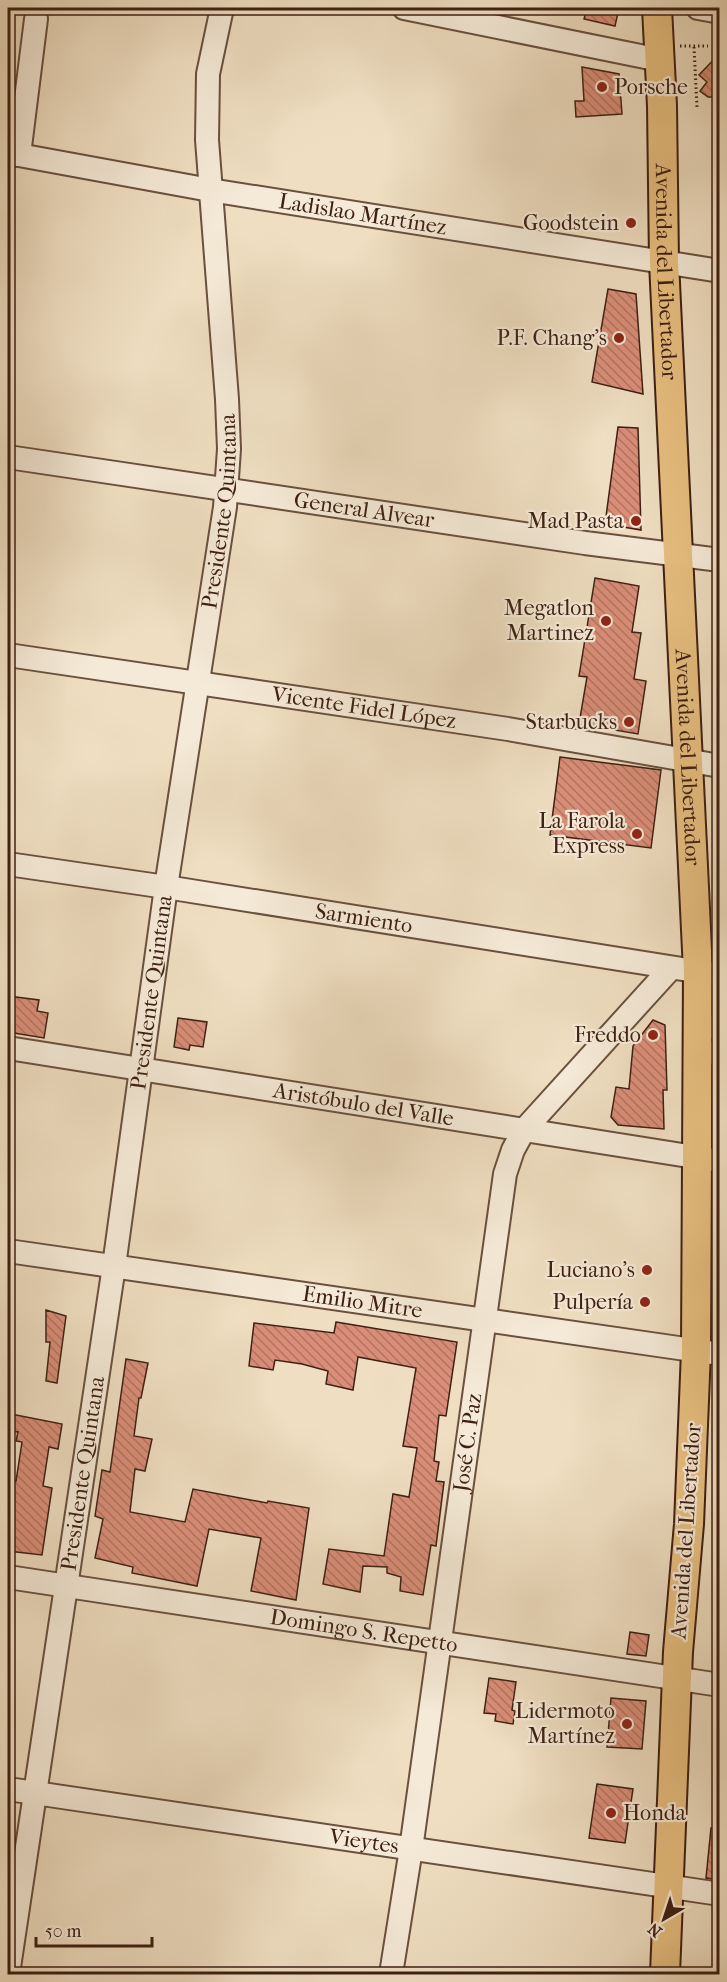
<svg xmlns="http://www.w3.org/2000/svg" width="727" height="1982" font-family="'IM FELL French Canon',serif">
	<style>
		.building { fill: url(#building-back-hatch); stroke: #3e2013; stroke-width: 1.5 }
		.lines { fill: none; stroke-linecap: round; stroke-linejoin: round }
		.minor-casing { stroke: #6a503e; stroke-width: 26 }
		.major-casing { stroke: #3e2013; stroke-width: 32 }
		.path { stroke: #3e2013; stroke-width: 3; stroke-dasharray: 1.5 3; stroke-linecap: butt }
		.minor { stroke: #f5ead7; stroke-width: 22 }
		.major { stroke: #e8bf80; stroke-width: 28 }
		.poi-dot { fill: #8f2418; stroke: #f5ead7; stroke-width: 2 }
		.labels { text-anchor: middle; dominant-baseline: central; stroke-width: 4.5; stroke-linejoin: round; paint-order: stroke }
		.poi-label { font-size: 22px; fill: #3e2013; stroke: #f5ead7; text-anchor: end }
		.street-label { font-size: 22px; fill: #3e2013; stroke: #f5ead7 }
	</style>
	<defs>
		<pattern id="building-back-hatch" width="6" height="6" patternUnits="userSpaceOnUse" patternTransform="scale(1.5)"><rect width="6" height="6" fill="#da8e79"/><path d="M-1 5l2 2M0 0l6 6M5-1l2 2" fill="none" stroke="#b27462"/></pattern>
	</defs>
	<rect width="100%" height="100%" fill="#efdec1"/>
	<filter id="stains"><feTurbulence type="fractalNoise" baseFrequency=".00333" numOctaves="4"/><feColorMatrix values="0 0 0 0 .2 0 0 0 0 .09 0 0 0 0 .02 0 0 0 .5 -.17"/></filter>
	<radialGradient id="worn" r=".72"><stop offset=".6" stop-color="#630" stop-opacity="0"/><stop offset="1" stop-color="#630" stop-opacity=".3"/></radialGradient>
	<path class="building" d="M 587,8 L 619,8 L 615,26 L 584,19 Z
		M 720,53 L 720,97 L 708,97 L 700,91 L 707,82 L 699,75 Z
		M 582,67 L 619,74 L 622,114 L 576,117 L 575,101 L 584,101 Z
		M 608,289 L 636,294 L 643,394 L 592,382 Z
		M 618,427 L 638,428 L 641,530 L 605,524 Z
		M 595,578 L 639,586 L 632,632 L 641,633 L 634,679 L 646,681 L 638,734 L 579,724 L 587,677 L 579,676 Z
		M 560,757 L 661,770 L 651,848 L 550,835 Z
		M 8,996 L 39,1000 L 37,1011 L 48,1013 L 44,1038 L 8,1032 Z
		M 178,1018 L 207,1022 L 203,1047 L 190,1045 L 189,1050 L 174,1047 Z
		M 653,1020 L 665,1025 L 667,1090 L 663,1090 L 664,1129 L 618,1125 L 611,1117 L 616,1087 L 629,1089 L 633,1046 Z
		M 46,1310 L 66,1316 L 57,1383 L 46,1381 L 50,1342 L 46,1342 Z
		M 336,1322 L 457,1342 L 446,1416 L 439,1415 L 434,1461 L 439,1462 L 436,1481 L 444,1482 L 436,1546 L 431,1545 L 423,1595 L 400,1591 L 401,1577 L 387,1573 L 387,1567 L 363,1566 L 360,1592 L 323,1584 L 329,1549 L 384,1556 L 393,1494 L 409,1497 L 417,1448 L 403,1446 L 416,1368 L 358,1357 L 353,1390 L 326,1384 L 328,1371 L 302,1364 L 275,1360 L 273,1370 L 249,1366 L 254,1323 L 334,1333 Z
		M 126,1359 L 148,1363 L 141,1398 L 139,1398 L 134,1436 L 152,1439 L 145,1471 L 135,1469 L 130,1512 L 185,1522 L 193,1489 L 267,1503 L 268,1501 L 309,1508 L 296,1600 L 251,1591 L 261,1538 L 209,1529 L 197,1586 L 132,1573 L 133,1567 L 95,1558 L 103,1519 L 95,1516 L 102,1470 L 110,1472 Z
		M 11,1414 L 62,1424 L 58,1449 L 49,1447 L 43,1486 L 52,1488 L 42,1555 L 8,1551 L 8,1507 L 12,1480 L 16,1481 L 22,1442 L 16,1441 L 18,1432 L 10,1431 Z
		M 630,1632 L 649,1635 L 646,1656 L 627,1654 Z
		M 489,1678 L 516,1682 L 512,1710 L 515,1711 L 513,1724 L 495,1721 L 496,1714 L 484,1713 Z
		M 611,1698 L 646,1701 L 642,1749 L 607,1747 Z
		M 597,1784 L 633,1789 L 625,1843 L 589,1838 Z
		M 711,1828 L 720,1828 L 720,1880 L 706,1878 Z"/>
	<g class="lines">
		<g class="minor-casing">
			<g id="minor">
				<path d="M 404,8 L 660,60"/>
				<path d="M 698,8 L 720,12"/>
				<path id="s1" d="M 8,153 L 210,190 L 720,271"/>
				<path d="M 19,155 L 36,19"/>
				<path id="s2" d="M 8,457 L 585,543 L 720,560"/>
				<path id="s3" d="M 8,655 L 508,729 L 720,766"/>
				<path id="s4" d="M 8,864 L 166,887 L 720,975"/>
				<path d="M 697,1026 L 720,1027"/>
				<path id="s5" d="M 8,1048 L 720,1161"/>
				<path d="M 697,1052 L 720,1053"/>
				<path id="s6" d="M 8,1251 L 720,1354"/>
				<path id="s7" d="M 8,1577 L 720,1685"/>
				<path id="s8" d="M 8,1789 L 720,1894"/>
				<path id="s9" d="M 8,1974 L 114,1266 L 166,887 L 225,507 L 229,449 L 227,399 L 207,140 L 208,74 L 222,8"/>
				<path id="s10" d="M 391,1974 L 411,1849 L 505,1174 L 513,1150 L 524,1130 L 671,968"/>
			</g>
		</g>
		<g class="major-casing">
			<g id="major">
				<path id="s11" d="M 657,8 L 662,106 L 664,262 L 698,971 L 696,1351 L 689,1524 L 678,1652 L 665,1974"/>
			</g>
		</g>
		<path class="path" d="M 680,46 L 708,46
			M 694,47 L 697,107"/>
		<use href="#minor" class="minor"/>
		<use href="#major" class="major"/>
	</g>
	<g class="poi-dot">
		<circle cx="602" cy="87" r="6"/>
		<circle cx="631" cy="223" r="6"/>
		<circle cx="619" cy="338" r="6"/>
		<circle cx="636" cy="521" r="6"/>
		<circle cx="606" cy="621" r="6"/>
		<circle cx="629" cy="722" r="6"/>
		<circle cx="637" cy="834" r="6"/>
		<circle cx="653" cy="1035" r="6"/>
		<circle cx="647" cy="1270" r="6"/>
		<circle cx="645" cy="1302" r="6"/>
		<circle cx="627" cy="1724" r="6"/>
		<circle cx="611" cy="1813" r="6"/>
	</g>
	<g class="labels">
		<g class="poi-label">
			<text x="614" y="87" text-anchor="start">Porsche</text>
			<text x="619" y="223">Goodstein</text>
			<text x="607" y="338">P.F. Chang's</text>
			<text x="624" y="521">Mad Pasta</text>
			<text x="594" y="608">Megatlon<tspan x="594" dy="25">Martinez</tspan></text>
			<text x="617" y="722">Starbucks</text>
			<text x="625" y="821">La Farola<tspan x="625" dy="25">Express</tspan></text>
			<text x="641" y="1035">Freddo</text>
			<text x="635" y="1270">Luciano's</text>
			<text x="633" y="1302">Pulpería</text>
			<text x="615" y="1711">Lidermoto<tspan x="615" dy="25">Martínez</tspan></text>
			<text x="623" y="1813" text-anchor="start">Honda</text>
		</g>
		<g class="street-label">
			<text stroke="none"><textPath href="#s1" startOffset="360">Ladislao Martínez</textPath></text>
			<text stroke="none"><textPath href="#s11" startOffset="264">Avenida del Libertador</textPath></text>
			<text stroke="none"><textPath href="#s2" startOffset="360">General Alvear</textPath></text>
			<text stroke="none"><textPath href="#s9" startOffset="1478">Presidente Quintana</textPath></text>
			<text stroke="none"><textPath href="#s3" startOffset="360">Vicente Fidel López</textPath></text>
			<text stroke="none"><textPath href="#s11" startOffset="750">Avenida del Libertador</textPath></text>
			<text stroke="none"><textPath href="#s4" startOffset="360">Sarmiento</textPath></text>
			<text stroke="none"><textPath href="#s9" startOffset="992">Presidente Quintana</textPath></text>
			<text stroke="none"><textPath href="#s5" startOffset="360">Aristóbulo del Valle</textPath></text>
			<text stroke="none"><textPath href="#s6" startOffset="358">Emilio Mitre</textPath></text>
			<text stroke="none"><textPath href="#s10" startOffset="537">José C. Paz</textPath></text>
			<text stroke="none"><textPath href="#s9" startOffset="506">Presidente Quintana</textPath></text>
			<text transform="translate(686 1531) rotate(-86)">Avenida del Libertador</text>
			<text stroke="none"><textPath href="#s7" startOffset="360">Domingo S. Repetto</textPath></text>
			<text stroke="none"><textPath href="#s8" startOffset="360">Vieytes</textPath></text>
		</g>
	</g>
	<rect width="727" height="1982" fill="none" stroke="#efdec1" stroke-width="30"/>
	<rect x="9" y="9" width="709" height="1964" fill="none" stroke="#3e2013" stroke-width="3"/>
	<rect x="15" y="15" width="697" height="1952" fill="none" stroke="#3e2013" stroke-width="1.5"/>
	<g transform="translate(664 1919) rotate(219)" stroke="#f5ead7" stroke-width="4.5" paint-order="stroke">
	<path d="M0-4.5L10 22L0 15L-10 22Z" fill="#3e2013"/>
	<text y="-9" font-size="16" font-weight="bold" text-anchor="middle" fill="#3e2013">N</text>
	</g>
	<path d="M36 1937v9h116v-9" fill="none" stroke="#3e2013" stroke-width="3"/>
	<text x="45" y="1937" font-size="18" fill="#3e2013" stroke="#f5ead7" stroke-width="4.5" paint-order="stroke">50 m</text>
	<rect width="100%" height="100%" filter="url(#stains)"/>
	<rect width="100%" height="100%" fill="url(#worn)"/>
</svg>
